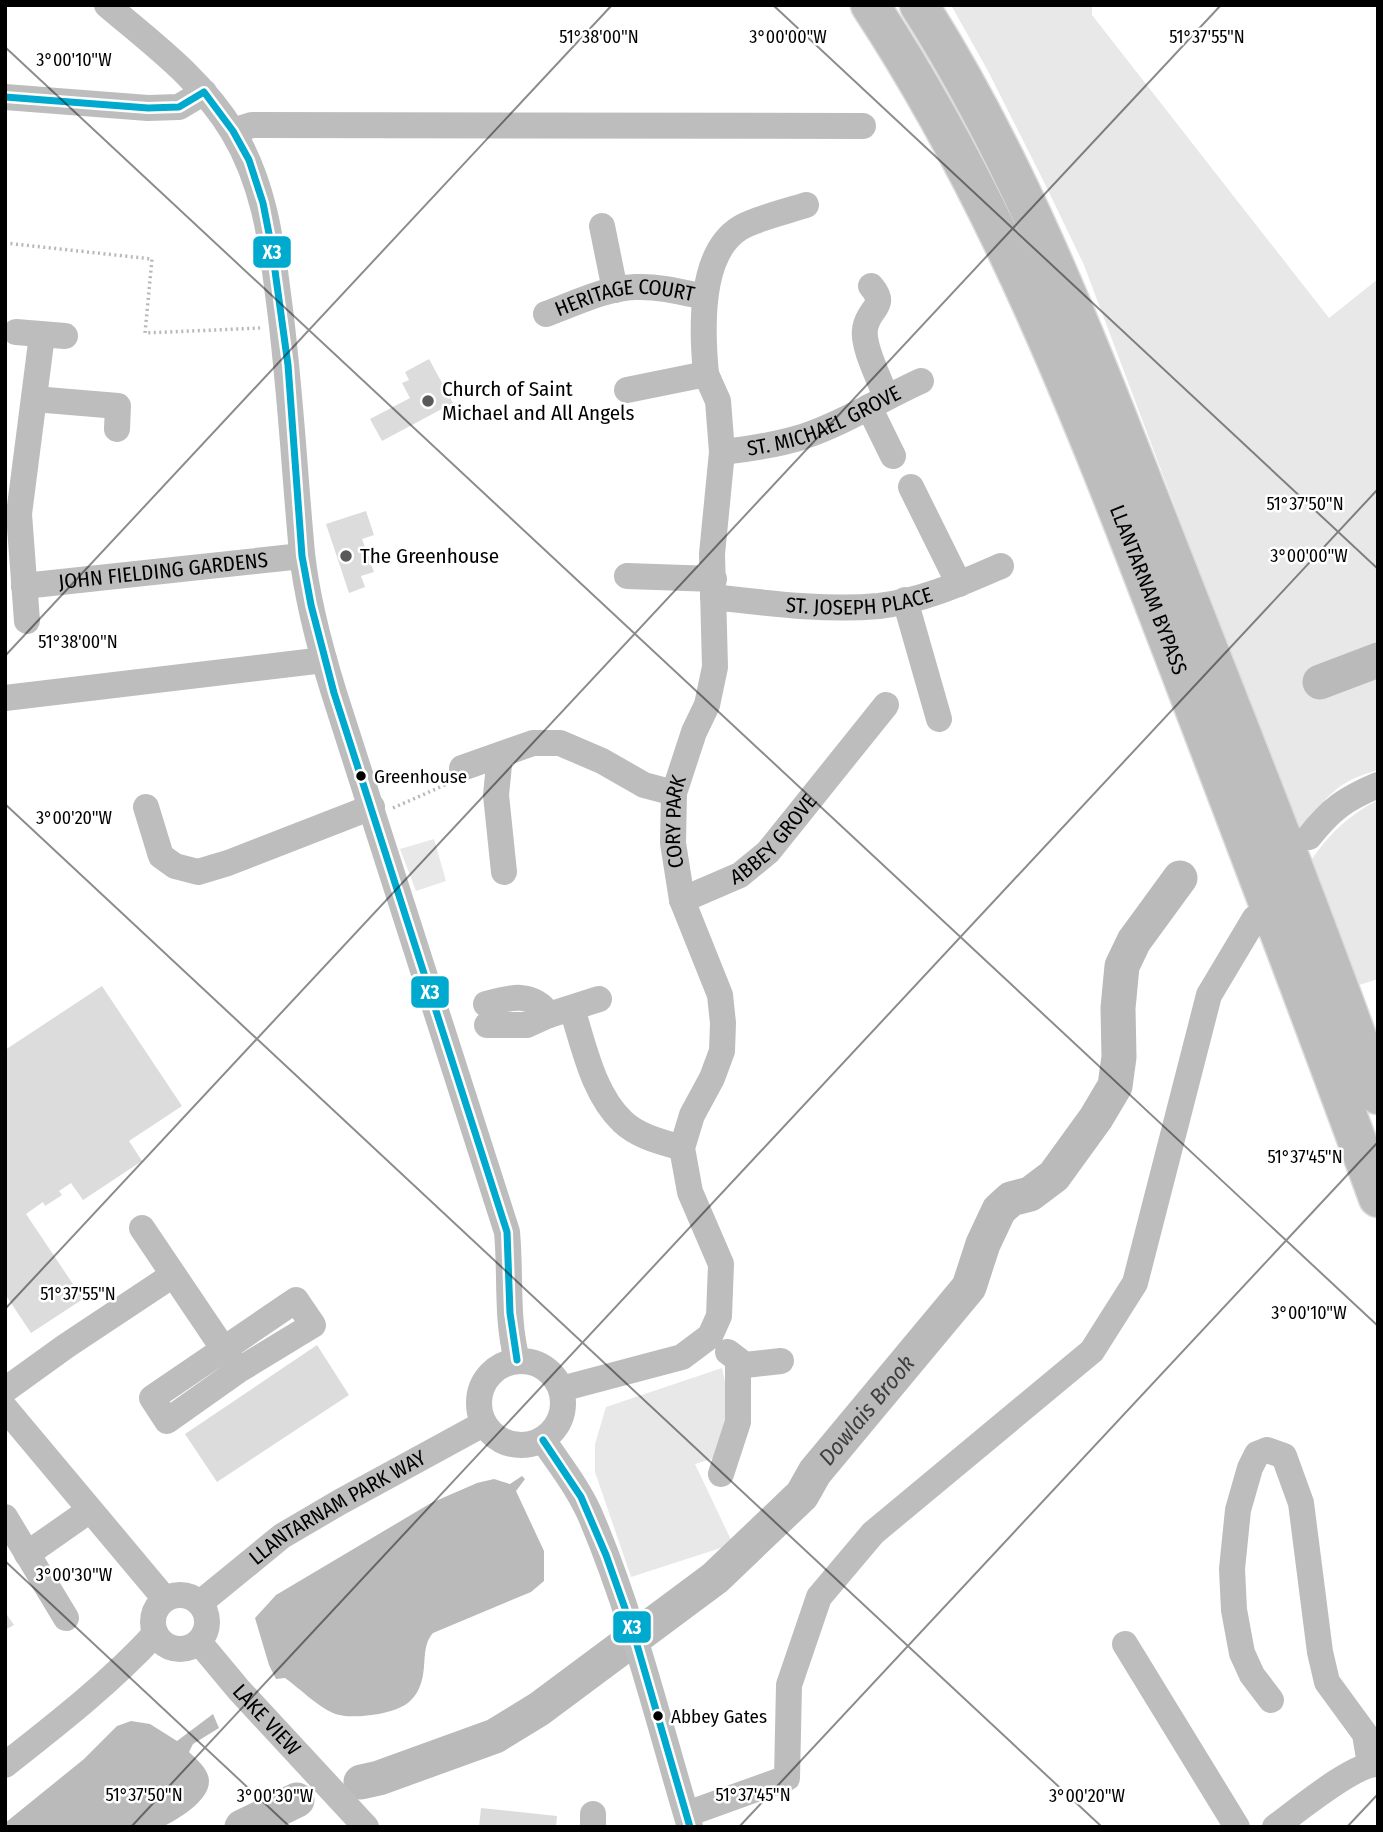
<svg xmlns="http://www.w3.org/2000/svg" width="1383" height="1832" font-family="'Fira Sans Condensed',sans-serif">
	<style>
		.green { fill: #e8e8e8 }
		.water { fill: #bababa }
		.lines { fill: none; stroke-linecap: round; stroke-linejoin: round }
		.river { stroke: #bababa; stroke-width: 35 }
		.building { fill: #dcdcdc }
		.highway-casing { stroke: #dbdbdb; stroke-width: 41 }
		.path { stroke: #b8b8b8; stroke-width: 3.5; stroke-dasharray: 2 3.5; stroke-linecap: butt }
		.minor { stroke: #bdbdbd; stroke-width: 26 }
		.highway { stroke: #bdbdbd; stroke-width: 38 }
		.bus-1-casing { stroke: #fff; stroke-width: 12 }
		.bus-1 { stroke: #00a9ce; stroke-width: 7 }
		.ticks { fill: none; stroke: #000; stroke-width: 2; stroke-opacity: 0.45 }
		.poi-dot { fill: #595959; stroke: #fff; stroke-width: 2.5 }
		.bus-dot { fill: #000; stroke: #fff; stroke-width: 2.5 }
		.labels { text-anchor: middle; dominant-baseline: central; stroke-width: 5; stroke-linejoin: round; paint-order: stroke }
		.bus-label { font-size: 19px; fill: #000; stroke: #fff; text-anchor: start }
		.street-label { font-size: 21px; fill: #000; stroke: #fff }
		.poi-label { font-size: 21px; fill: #000; stroke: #fff; text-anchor: start }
		.water-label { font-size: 23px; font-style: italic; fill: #3e3e3e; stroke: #fff }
		.ticks-label { font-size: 18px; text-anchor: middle; fill: #000; stroke: #fff; stroke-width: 5; stroke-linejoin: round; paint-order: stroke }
		.line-badge { stroke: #fff; stroke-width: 2.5 }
		.badge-label { font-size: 19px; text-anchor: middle; font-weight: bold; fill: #fff }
	</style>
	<rect width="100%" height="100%" fill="#fff"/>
	<path class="green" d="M 951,5 L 1092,5 L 1092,15 L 1329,318 L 1378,279 L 1378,770 C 1337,781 1323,798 1302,834 L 1190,547 L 1084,265 L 1045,184 L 988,71 Z
		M 1378,800 L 1378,979 L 1359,985 L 1312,859 C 1330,833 1350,814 1378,800 Z
		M 434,839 L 446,881 L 416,891 L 400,849 Z
		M 722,1368 L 731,1408 L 715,1458 L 695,1464 L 733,1544 L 631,1577 L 595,1472 L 595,1444 L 606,1407 Z"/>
	<path class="water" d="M 522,1476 L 525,1479 L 516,1491 L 544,1551 L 544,1581 L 531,1592 L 433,1633 C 421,1646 427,1667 421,1683 C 418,1693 411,1703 401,1707 C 386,1715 348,1720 333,1713 C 317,1706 299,1688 285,1678 L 276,1679 L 269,1665 L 255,1618 L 276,1595 L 431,1503 L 477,1483 L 494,1479 L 510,1484 Z
		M 213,1714 L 219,1728 L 193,1744 L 189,1752 C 195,1758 203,1764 207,1773 C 218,1796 180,1818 162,1827 L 5,1827 L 5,1823 L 84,1759 L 117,1726 L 131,1721 L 150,1724 L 177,1741 Z"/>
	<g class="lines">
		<g class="river">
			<path d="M 1320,682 L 1378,660"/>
			<path id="s1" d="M 361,1782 L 379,1778 L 495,1736 L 539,1709 L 715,1578 L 802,1495 L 815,1472 L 969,1287 L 983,1244 L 999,1210 L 1011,1199 L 1030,1194 L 1054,1176 L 1096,1118 L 1115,1086 L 1119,1057 L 1118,1008 L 1122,966 L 1134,941 L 1180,878"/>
			<path d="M 242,1827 L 297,1800"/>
		</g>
	</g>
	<path class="building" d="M 429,359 L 453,403 L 382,441 L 370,419 L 410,398 L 402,383 L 409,380 L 405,372 Z
		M 366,511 L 374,535 L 362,539 L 374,572 L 361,576 L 365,587 L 349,593 L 326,524 Z
		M 102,986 L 182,1106 L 129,1141 L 142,1161 L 83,1200 L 71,1183 L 59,1191 L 62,1195 L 45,1206 L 43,1202 L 26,1214 L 83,1299 L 31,1333 L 5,1294 L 5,1050 Z
		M 317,1345 L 349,1395 L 217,1482 L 185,1434 Z
		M 5,1612 L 14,1625 L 5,1630 Z
		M 481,1808 L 557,1816 L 556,1827 L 479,1827 Z"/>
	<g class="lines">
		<g class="highway-casing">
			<g id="highway">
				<path id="s10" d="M 870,5 C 1001,204 1086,427 1171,648 C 1241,831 1311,1014 1378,1198"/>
				<path d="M 919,5 C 1024,170 1092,353 1163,533 C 1236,720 1311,906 1378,1095"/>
			</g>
		</g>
		<path class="path" d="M 5,243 L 152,259 L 145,333 L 260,328
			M 393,808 L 447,784"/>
		<g class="minor">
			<path d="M 107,5 C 153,44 202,80 233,132 C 263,182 271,238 278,294 C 290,381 294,467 302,553 C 307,600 320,648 334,693 L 507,1232 C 511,1274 506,1319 517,1360"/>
			<path d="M 5,97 L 148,108 L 179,107 L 204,92"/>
			<path d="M 233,131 L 252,125 L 863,126"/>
			<path d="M 602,226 L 615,290"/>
			<path d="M 871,286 C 889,307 868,307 865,329 C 862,346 880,380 886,397"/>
			<path id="s2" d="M 546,314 C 574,304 605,288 635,287 C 659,286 682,292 705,297"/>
			<path d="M 16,332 L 65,336"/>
			<path d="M 706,374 C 702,332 698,254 740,228 C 754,219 788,211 806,205"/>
			<path d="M 34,399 L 118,406 L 117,429"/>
			<path d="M 869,407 L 893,456"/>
			<path id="s3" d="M 722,452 C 750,449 776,445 802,437 C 844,423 881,399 921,381"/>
			<path d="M 911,487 L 959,584"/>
			<path d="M 627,576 L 714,579"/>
			<path id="s4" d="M 24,586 L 302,556"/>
			<path id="s5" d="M 713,597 C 767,603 824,611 879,606 C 922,601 962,583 1001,566"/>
			<path d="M 905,600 L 939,719"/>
			<path d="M 27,621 L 19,514 L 42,335"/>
			<path d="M 5,698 L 324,660"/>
			<path d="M 500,755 L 496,795 L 504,872"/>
			<path d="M 462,768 L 533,743 L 560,743 L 602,761 L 644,785 L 674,793"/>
			<path d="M 146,807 L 161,856 L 175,866 L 198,872 L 228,863 L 372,807"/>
			<path d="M 1309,837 C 1331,809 1345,799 1378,785"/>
			<path id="s6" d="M 682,900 L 740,875 L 768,852 L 886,705"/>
			<path d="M 486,1004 C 510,997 533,991 549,1015"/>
			<path d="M 572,1009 C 584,1046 593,1094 623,1122 C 639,1137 662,1142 682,1148"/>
			<path d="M 487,1025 L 527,1025 L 549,1015 L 599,999"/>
			<path d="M 142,1228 L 233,1363"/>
			<path d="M 296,1300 L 313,1325 L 239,1370 L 167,1421 L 152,1398 Z"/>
			<path d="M 728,1352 L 745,1365 L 781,1361"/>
			<circle cx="521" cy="1403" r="42"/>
			<path id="s7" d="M 561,1389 L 682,1357 L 710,1336 L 719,1316 L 721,1264 L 690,1192 L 682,1148 L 692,1115 L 712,1078 L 722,1051 L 723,1023 L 720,995 L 682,900 L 673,843 L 674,793 L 694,732 L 707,705 L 715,667 L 712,554 L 722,452 L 718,401 L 706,374 L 627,390"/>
			<path d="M 5,1390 L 66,1346 L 173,1275"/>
			<path d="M 5,1408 L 165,1599"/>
			<path d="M 543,1440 C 560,1465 579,1489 591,1517 C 633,1616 659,1724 690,1827"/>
			<path d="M 721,1474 L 738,1422 L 738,1360"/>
			<path d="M 5,1517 L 66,1618"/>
			<path d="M 27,1554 L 90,1510"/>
			<circle cx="180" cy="1622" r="27"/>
			<path id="s8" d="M 200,1603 L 282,1536 L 340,1502 L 483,1424"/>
			<path id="s9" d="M 199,1642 L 239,1690 L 366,1827"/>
			<path d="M 1125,1644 L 1237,1827"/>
			<path d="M 1271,1700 L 1252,1675 L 1242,1653 L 1234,1610 L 1232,1569 L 1238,1510 L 1250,1468 L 1257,1454 L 1267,1450 L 1284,1456 L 1301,1503 L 1320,1652 L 1327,1682 L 1365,1734 L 1370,1764"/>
			<path d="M 5,1765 C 57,1724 110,1683 155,1634"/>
			<path d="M 687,1814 L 787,1778 L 789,1685 L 819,1597 L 873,1533 L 1092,1351 L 1135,1283 L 1209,995 L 1255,918"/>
			<path d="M 593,1827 L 593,1814"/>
			<path d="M 1275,1827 C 1296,1812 1354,1763 1378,1764"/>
		</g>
		<use href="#highway" class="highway"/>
		<g class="bus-1-casing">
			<path id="bus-1" d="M 5,97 L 148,108 L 179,107 L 204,92 L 233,131 L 249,160 L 263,203 L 272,249 L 288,365 L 302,556 L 311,605 L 334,693 L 507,1232 L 510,1313 L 517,1360
				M 543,1440 L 581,1497 L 606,1555 L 633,1631 L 690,1827"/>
		</g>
		<use href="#bus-1" class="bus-1"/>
	</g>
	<path class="ticks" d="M 773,5 L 1378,569M 5,47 L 1378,1326M 5,656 L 612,5M 5,804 L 1102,1827M 5,1309 L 1221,5M 5,1561 L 290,1827M 131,1827 L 1378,489M 739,1827 L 1378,1142M 1347,1827 L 1378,1794"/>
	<g class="poi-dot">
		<circle cx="428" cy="401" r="7"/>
		<circle cx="346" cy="556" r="7"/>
	</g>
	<g class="bus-dot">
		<circle cx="361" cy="776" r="6"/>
		<circle cx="658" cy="1716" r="6"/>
	</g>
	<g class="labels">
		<g class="bus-label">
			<text x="374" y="776">Greenhouse</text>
			<text x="671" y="1716">Abbey Gates</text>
		</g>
		<g class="street-label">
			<text stroke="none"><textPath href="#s2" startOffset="82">HERITAGE COURT</textPath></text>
			<text stroke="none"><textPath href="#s3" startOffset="107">ST. MICHAEL GROVE</textPath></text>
			<text stroke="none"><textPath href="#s4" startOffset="140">JOHN FIELDING GARDENS</textPath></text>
			<text stroke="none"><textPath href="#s10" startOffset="649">LLANTARNAM BYPASS</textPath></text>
			<text stroke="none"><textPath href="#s5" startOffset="147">ST. JOSEPH PLACE</textPath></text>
			<text stroke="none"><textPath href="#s7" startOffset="700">CORY PARK</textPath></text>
			<text stroke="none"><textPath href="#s6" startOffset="112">ABBEY GROVE</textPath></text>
			<text stroke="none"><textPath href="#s8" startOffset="168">LLANTARNAM PARK WAY</textPath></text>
			<text stroke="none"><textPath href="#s9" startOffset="103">LAKE VIEW</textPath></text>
		</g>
		<g class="poi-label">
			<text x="442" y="389">Church of Saint<tspan x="442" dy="24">Michael and All Angels</tspan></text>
			<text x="360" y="556">The Greenhouse</text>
		</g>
		<g class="water-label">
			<text stroke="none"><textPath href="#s1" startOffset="640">Dowlais Brook</textPath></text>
		</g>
	</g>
	<g class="ticks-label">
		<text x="788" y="43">3°00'00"W</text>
		<text x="599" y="43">51°38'00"N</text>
		<text x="1207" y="43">51°37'55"N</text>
		<text x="74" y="66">3°00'10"W</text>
		<text x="1305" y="510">51°37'50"N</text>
		<text x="1309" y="562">3°00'00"W</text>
		<text x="78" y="648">51°38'00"N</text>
		<text x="74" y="824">3°00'20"W</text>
		<text x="1305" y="1163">51°37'45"N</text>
		<text x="78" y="1300">51°37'55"N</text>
		<text x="1309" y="1319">3°00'10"W</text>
		<text x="74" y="1581">3°00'30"W</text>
		<text x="144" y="1801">51°37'50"N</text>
		<text x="753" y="1801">51°37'45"N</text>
		<text x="275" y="1802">3°00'30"W</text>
		<text x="1087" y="1802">3°00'20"W</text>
	</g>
	<g class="line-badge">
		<rect x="252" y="235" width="40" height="34" rx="7" fill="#00a9ce"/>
		<rect x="410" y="975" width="40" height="34" rx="7" fill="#00a9ce"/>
		<rect x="612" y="1610" width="40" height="34" rx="7" fill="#00a9ce"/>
	</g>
	<g class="badge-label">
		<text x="272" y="259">X3</text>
		<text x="430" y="999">X3</text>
		<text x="632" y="1634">X3</text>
	</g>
	<rect width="1383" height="1832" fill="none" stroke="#000000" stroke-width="14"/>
</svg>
